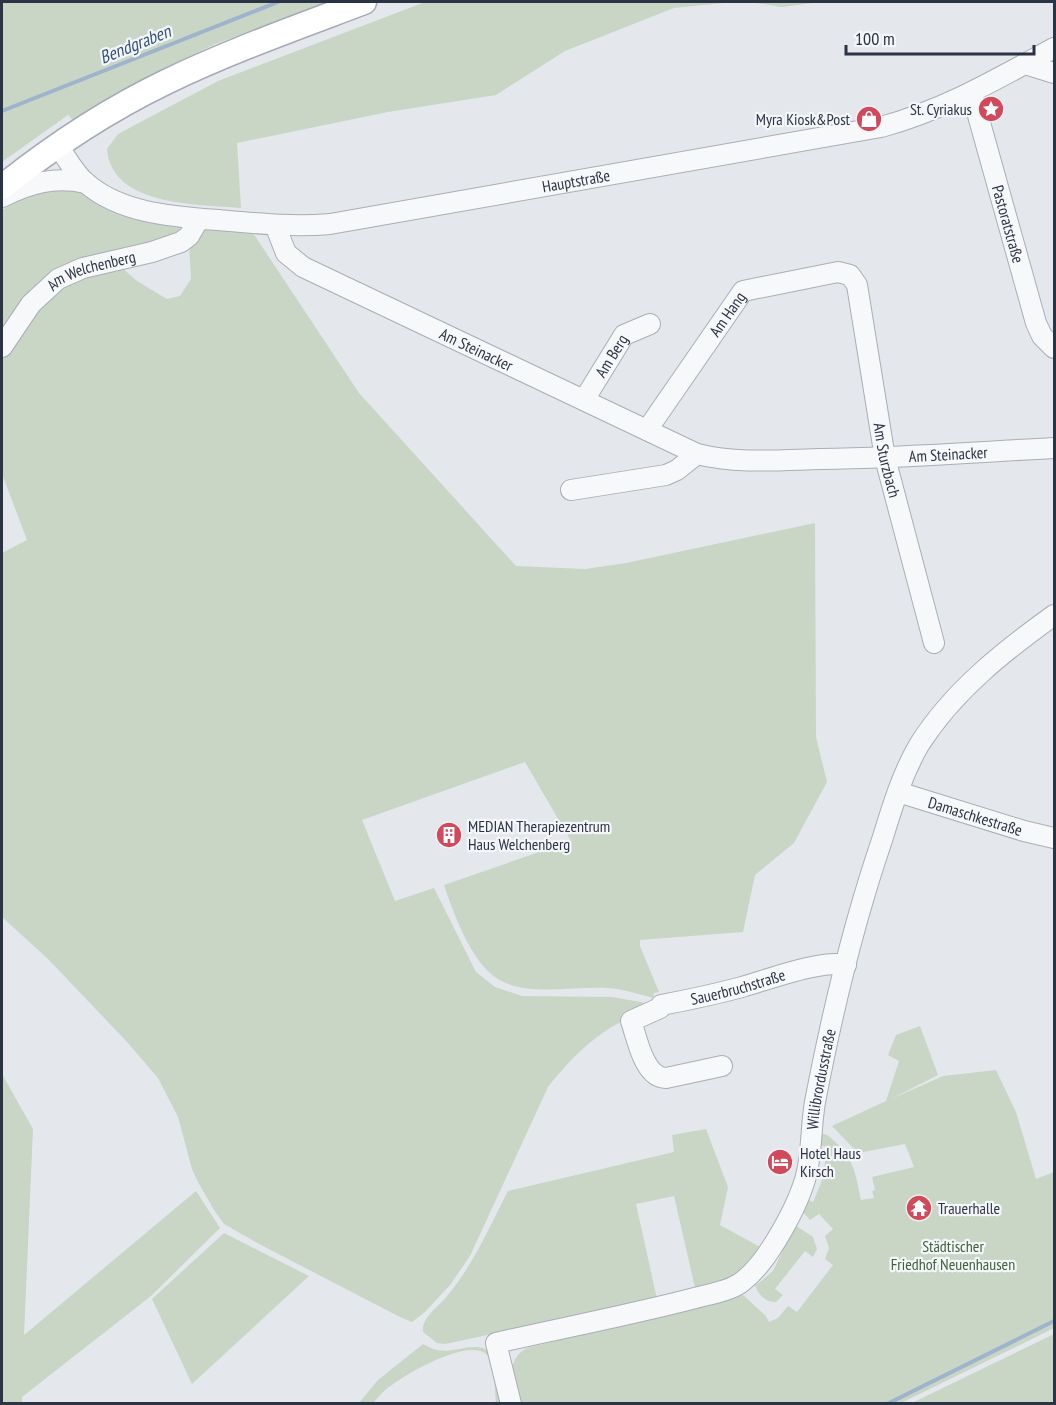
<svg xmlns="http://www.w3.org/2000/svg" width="1056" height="1405" font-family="'PT Sans Narrow',sans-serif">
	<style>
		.green { fill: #c9d6c5 }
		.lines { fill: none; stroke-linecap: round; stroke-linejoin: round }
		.stream { stroke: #9fb4cc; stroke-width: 4 }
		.minor-casing { stroke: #a9aeb7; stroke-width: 22 }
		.major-casing { stroke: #a3abb8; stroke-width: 27 }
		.minor { stroke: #f7f8fa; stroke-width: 20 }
		.major { stroke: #fff; stroke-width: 24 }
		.labels { text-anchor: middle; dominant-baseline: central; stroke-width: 4.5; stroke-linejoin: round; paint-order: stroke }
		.poi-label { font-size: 16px; fill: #2b3445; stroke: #f4f6f9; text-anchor: start }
		.street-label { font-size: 16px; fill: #2b3445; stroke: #f4f6f9 }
		.park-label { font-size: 16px; fill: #3f6138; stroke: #f4f6f9 }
		.water-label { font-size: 18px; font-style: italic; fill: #34527a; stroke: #f4f6f9 }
	</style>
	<rect width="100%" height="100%" fill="#e4e7ec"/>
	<path class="green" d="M 2,2 L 332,2 L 215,44 L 155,73 L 73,120 L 68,115 L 2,162 Z
		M 425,2 L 733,2 L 674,8 L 565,51 L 496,95 L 388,112 L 237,143 L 241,208 C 198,204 112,207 107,149 L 118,134 L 218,81 Z
		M 749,2 L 822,2 L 782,7 Z
		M 61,187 L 84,189 L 178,224 L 181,229 L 181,238 L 78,267 L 2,343 L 2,210 C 21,198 38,192 61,187 Z
		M 205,227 L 253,233 L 359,393 L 516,566 L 585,569 L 626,563 L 815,523 L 816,737 L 827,782 L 794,843 L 755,875 L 743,932 L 640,940 L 640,946 L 659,992 L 654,993 L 653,998 C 642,995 629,991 617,989 C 580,983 522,1001 491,974 C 469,955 453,912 444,885 L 571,841 L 525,762 L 362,820 L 395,901 L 434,888 L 476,972 L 495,987 L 522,996 L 612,997 L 652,1004 L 651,1007 C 603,1028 581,1046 548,1087 L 470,1256 L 450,1285 L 425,1312 L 412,1322 L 398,1316 L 261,1245 L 224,1224 L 214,1210 L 198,1182 L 192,1169 L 178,1117 L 158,1078 L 128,1043 L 48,959 L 2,917 L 2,553 L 27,540 L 2,474 L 2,354 L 9,341 L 69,278 L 121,267 L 137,281 L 167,299 L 180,296 L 191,279 L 189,244 Z
		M 920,1026 L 938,1075 L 891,1099 L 943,1076 L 996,1070 L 1016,1112 L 1036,1179 L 1054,1172 L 1054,1328 L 901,1403 L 515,1403 C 513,1383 505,1359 527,1348 L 742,1294 L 766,1316 L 769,1322 L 778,1318 L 788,1306 L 797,1312 L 833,1265 L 825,1259 L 829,1248 L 825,1236 L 833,1229 L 819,1214 L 810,1220 L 801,1210 L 804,1198 L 813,1202 L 823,1178 L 827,1147 L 816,1145 L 823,1134 C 829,1135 831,1138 835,1142 C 854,1158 856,1176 861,1200 L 874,1198 L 872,1191 L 875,1190 L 872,1177 L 914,1167 L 905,1144 L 858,1153 L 832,1126 L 886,1101 L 899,1061 L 888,1055 L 896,1035 Z
		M 2,1074 L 33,1129 L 24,1335 L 196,1191 L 220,1228 L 151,1296 L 22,1397 L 22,1403 L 2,1403 Z
		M 706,1129 L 728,1187 L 720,1225 L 762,1248 L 742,1274 L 696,1292 L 674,1196 L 636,1204 L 657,1299 L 445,1344 L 437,1343 L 423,1332 C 421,1317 440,1306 448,1295 C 473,1265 490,1226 508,1191 L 674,1152 L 672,1135 Z
		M 795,1225 L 813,1237 L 817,1249 L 813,1257 L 805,1251 L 775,1289 L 783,1295 L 776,1302 C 766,1303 759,1295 755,1286 L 773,1271 Z
		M 224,1233 L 309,1276 L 192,1384 L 152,1299 Z
		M 1054,1334 L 1054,1403 L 912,1403 Z
		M 423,1344 C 428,1346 432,1349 437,1350 C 455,1354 477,1339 491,1353 L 506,1403 L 496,1403 C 495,1392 495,1363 486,1354 C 467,1337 397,1378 382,1393 C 379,1396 376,1400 373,1403 L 358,1404 L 378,1380 Z"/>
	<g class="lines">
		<path class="stream" d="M 2,111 L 278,2
			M 887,1404 L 1054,1321"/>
		<g class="minor-casing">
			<g id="minor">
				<path d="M 1025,64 L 1054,73"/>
				<path id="s1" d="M 972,94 L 1036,323 L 1042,336 L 1054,348"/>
				<path id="s2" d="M 58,146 C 67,158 74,173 86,183 C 124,216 182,217 229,221 C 263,224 296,227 330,224 L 881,127 C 946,109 995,80 1054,48"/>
				<path d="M 2,197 C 30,183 54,176 86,183"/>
				<path id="s3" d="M 275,225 L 286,253 L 303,267 L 697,454 C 737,464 780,460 821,459 C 899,458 977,452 1054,448"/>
				<path id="s4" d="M 2,347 L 31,304 L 58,279 L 83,268 L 152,252 L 181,242 L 189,236 L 199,219"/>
				<path id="s5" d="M 584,400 L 624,335 L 650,324"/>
				<path id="s6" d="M 647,430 L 743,291 L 838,272 L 850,275 L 857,285 L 885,458 L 934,643"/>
				<path d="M 571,490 L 666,475 L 677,470 L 697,454"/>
				<path id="s7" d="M 898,792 L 1024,831 L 1054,838"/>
				<path id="s8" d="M 722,1066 L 666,1078 C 644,1078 637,1038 631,1021 L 660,1008 L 661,1005 C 688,1000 716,994 742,987 C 767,980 823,959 846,965"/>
				<path id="s9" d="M 511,1404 L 496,1343 C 562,1328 630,1315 695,1298 C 710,1294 731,1291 743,1281 C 768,1262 800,1203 807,1172 C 812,1149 811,1125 815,1102 C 832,1013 853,925 882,840 C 892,808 902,774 919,745 C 953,691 1004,651 1054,615"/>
			</g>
		</g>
		<g class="major-casing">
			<path id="major" d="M 2,187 C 52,147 108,110 166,82 C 230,51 298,27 364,2"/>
		</g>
		<use href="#minor" class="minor"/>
		<use href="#major" class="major"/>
	</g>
	<defs>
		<g id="sight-disc" transform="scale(1.35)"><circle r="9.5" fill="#d1495b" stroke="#f4f6f9"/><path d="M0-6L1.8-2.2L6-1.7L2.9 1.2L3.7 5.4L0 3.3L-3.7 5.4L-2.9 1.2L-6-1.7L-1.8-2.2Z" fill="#fff"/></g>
		<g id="shop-disc" transform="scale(1.35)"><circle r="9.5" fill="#d1495b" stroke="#f4f6f9"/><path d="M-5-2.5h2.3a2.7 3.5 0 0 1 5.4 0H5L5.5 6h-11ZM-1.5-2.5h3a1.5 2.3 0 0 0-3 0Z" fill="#fff"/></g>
		<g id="building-disc" transform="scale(1.35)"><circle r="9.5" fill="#d1495b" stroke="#f4f6f9"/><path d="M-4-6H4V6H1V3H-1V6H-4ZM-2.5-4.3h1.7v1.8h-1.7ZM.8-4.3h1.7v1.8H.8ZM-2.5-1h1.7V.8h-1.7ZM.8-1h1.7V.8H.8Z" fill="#fff"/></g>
		<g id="hotel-disc" transform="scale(1.35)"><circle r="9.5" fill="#d1495b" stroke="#f4f6f9"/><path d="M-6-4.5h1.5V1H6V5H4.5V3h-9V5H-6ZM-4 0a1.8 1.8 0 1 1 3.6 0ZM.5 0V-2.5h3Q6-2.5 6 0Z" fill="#fff"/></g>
		<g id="temple-disc" transform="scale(1.35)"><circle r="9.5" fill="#d1495b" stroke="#f4f6f9"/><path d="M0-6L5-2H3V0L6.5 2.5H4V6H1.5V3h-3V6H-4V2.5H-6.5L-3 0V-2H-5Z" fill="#fff"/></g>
	</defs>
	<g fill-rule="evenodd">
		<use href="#sight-disc" x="991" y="109"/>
		<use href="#shop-disc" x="869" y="119"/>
		<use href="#building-disc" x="449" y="835"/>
		<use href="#hotel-disc" x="780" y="1162"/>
		<use href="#temple-disc" x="919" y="1208"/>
	</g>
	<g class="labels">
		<g class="poi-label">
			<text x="972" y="109" text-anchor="end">St. Cyriakus</text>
			<text x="850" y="119" text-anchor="end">Myra Kiosk&amp;Post</text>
			<text x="468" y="826">MEDIAN Therapiezentrum<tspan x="468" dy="18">Haus Welchenberg</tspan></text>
			<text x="800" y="1153">Hotel Haus<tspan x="800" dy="18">Kirsch</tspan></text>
			<text x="938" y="1208">Trauerhalle</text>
		</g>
		<g class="street-label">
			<text stroke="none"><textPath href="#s2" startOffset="548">Hauptstraße</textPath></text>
			<text stroke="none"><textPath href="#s1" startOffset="135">Pastoratstraße</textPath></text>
			<text stroke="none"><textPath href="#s4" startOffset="123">Am Welchenberg</textPath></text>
			<text stroke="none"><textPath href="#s6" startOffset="141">Am Hang</textPath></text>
			<text stroke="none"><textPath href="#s3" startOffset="244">Am Steinacker</textPath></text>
			<text stroke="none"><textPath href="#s5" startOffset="52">Am Berg</textPath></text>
			<text stroke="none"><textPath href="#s3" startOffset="740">Am Steinacker</textPath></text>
			<text stroke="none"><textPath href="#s6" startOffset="468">Am Sturzbach</textPath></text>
			<text stroke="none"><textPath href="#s7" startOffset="81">Damaschkestraße</textPath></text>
			<text stroke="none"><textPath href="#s8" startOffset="242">Sauerbruchstraße</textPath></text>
			<text stroke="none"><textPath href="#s9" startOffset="540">Willibrordusstraße</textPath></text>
		</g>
		<g class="park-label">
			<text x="953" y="1246">Städtischer<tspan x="953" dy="18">Friedhof Neuenhausen</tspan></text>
		</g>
		<g class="water-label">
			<text transform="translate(135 44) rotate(-22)">Bendgraben</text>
		</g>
	</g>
	<rect width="1056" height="1405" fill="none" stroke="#2b3445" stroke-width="6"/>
	<path d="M846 45v9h188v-9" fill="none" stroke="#2b3445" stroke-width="3"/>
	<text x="855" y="45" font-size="18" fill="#2b3445" stroke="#f4f6f9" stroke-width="4.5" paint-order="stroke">100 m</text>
</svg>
